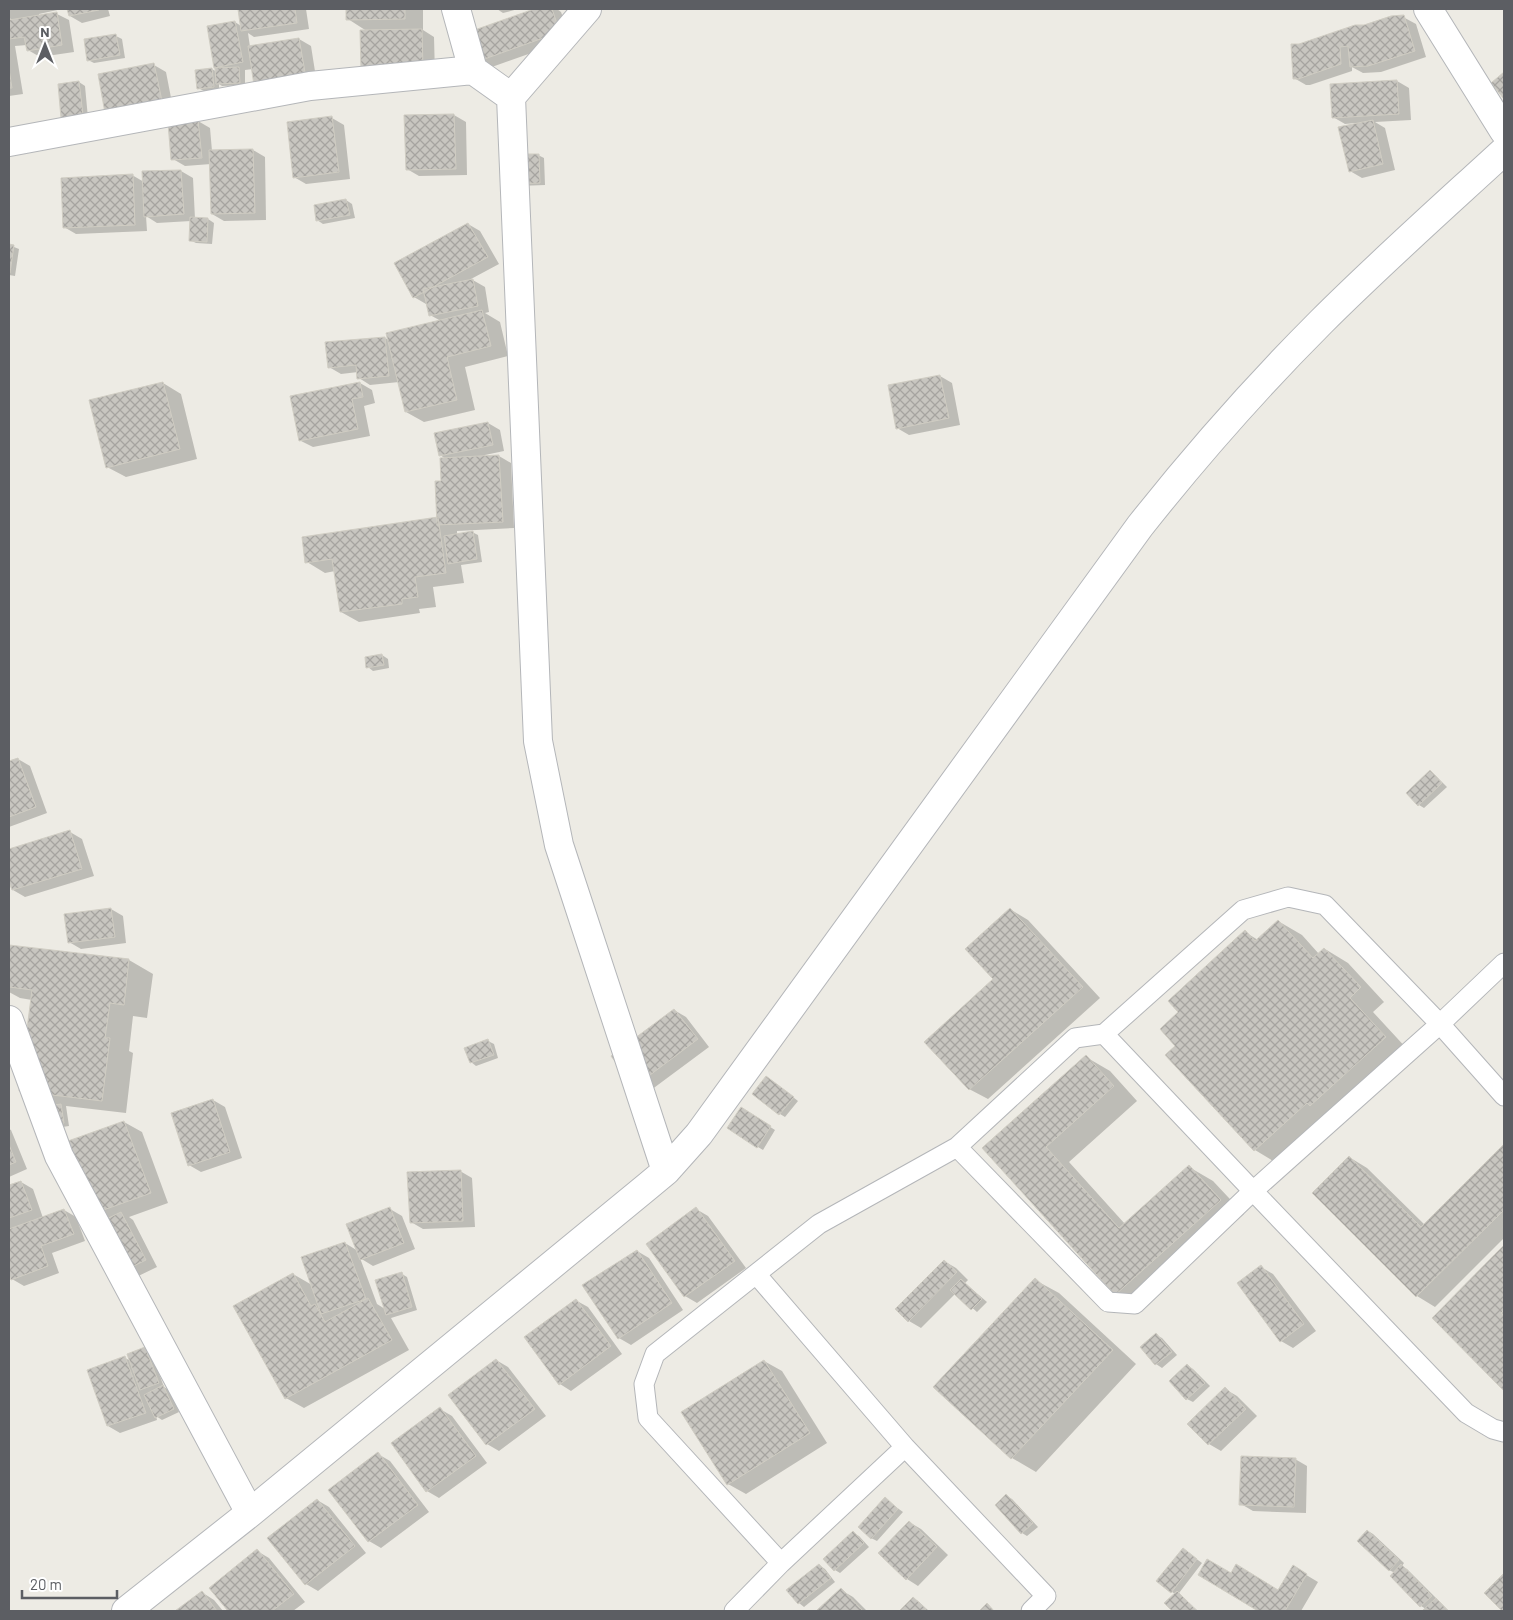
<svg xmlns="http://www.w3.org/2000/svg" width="1513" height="1620" font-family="Barlow,sans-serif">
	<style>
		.shadow { fill: #0003 }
		.building { fill: url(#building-cross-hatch); stroke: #d0cdc3 }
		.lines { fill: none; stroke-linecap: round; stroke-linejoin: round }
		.service-casing { stroke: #b4b6b9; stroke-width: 21 }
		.minor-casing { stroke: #b4b6b9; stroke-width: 30 }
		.service { stroke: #fff; stroke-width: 19 }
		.minor { stroke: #fff; stroke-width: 28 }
	</style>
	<defs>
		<pattern id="building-cross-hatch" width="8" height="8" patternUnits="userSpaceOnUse" patternTransform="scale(1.25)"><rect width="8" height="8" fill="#c8c6c0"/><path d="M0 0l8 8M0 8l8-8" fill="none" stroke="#a6a4a0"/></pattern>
	</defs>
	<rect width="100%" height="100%" fill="#edebe4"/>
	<path class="shadow" d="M 9,9 L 62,9 L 39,14 L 39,16 L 57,14 L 69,20 L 74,52 L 40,57 L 28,50 L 27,45 L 15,46 L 23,94 L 9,96 L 9,21 L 13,20 L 9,18 Z
		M 68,9 L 108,9 L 110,16 L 82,23 L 70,16 Z
		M 239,9 L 306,9 L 309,29 L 254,37 L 248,33 L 250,47 L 299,39 L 311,46 L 317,84 L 253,69 L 245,70 L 245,85 L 222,86 L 219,84 L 219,90 L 204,91 L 198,88 L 196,71 L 212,69 L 217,72 L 216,67 L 235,22 L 241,26 Z
		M 347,9 L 423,9 L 423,30 L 434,37 L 435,75 L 348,19 Z
		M 497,9 L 518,9 L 503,13 Z
		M 538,9 L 557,9 L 561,12 L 571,39 L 489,68 L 477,61 L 467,34 Z
		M 1403,17 L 1416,24 L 1426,57 L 1381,72 L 1363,73 L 1352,67 L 1352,71 L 1310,85 L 1306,85 L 1294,78 L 1299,45 Z
		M 116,36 L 122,39 L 125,58 L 94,63 L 88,60 Z
		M 154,65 L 166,72 L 173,108 L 107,112 Z
		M 1397,81 L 1409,88 L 1411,120 L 1375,122 L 1385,128 L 1395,170 L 1362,178 L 1350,171 L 1355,123 L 1345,124 L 1333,117 Z
		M 79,82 L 85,86 L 88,118 L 68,120 L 62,117 L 59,85 Z
		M 454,115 L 466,122 L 467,175 L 419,176 L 407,169 L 406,117 Z
		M 332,118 L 344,125 L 350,179 L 306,184 L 294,177 Z
		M 198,121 L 210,128 L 212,151 L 253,150 L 265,157 L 266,220 L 224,221 L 212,214 L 211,164 L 185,166 L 173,159 Z
		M 538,155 L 544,158 L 545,185 L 518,186 Z
		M 181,171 L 193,178 L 195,219 L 208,219 L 214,223 L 212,244 L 196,243 L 190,240 L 191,221 L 157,223 L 146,216 L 147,231 L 76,234 L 64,227 L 132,175 L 144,182 L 143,172 Z
		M 346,200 L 352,204 L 355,218 L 323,224 L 317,220 Z
		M 468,224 L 480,231 L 499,264 L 471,279 L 485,287 L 489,312 L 485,313 L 500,322 L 508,356 L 465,367 L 475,410 L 424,422 L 406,412 L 399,382 L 370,385 L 359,378 L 358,372 L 341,374 L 329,367 L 385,338 L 389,340 L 441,321 L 430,315 L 426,304 L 414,297 Z
		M 9,245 L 19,249 L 15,276 L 9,275 Z
		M 940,376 L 952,383 L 960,425 L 909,435 L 897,428 Z
		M 163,383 L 181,394 L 197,459 L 126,477 L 107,467 Z
		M 360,383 L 372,390 L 375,403 L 364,406 L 370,436 L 313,447 L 301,441 Z
		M 488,423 L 500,430 L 504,451 L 485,455 L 486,457 L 499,456 L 511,463 L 514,528 L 457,531 L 457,535 L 472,532 L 478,535 L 482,562 L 461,565 L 464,583 L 433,587 L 436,607 L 419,609 L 420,613 L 359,622 L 341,612 L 335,571 L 325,573 L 307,562 L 440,518 L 442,482 L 446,459 L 440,455 Z
		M 382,655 L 388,659 L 389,668 L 373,671 L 368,667 Z
		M 18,759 L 30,766 L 47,813 L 9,827 L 9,762 Z
		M 1430,772 L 1435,775 L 1447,787 L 1424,808 L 1419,805 Z
		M 70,832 L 82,839 L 94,876 L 25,897 L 13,890 L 9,878 L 9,850 Z
		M 111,909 L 123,916 L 126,943 L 81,949 L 69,942 Z
		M 1010,909 L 1028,920 L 1100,998 L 988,1099 L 969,1089 Z
		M 1278,921 L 1302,935 L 1319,954 L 1325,949 L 1348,963 L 1384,1002 L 1373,1012 L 1409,1051 L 1278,1164 L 1255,1150 L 1177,1046 L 1180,1012 L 1245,932 L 1258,940 Z
		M 9,946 L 129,960 L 153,974 L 147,1018 L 133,1016 L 129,1051 L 133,1053 L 126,1113 L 66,1106 L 69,1126 L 56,1128 L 45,1104 L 32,1000 L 20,998 L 9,992 Z
		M 674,1010 L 686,1017 L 709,1047 L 647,1093 L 635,1086 Z
		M 488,1041 L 494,1044 L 498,1058 L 476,1066 L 471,1062 Z
		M 1086,1057 L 1110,1071 L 1137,1101 L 1069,1162 L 1125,1224 L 1189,1167 L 1213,1181 L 1244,1214 L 1140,1308 L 1116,1294 L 984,1149 Z
		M 767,1077 L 798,1101 L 785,1117 L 780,1114 Z
		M 213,1100 L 225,1107 L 242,1158 L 201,1172 L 189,1165 Z
		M 747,1112 L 775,1130 L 763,1150 L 758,1147 Z
		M 124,1122 L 142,1132 L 168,1203 L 129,1217 L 133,1220 L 157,1267 L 128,1281 L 96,1212 Z
		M 9,1129 L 11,1130 L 27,1169 L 9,1177 Z
		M 1504,1146 L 1504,1238 L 1435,1307 L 1417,1296 L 1313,1193 L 1349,1157 L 1367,1168 L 1425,1225 Z
		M 460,1171 L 472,1178 L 475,1227 L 423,1229 L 411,1222 Z
		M 21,1182 L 33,1189 L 43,1218 L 64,1210 L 76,1217 L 85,1241 L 52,1253 L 59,1273 L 24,1286 L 12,1279 L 9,1271 L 9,1186 Z
		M 390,1209 L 402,1216 L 415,1249 L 373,1266 L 360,1258 L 377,1304 L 385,1309 L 402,1274 L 407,1277 L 417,1310 L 391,1318 L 409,1350 L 304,1408 L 286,1398 L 293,1274 L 312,1285 L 345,1243 L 358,1251 Z
		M 696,1209 L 708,1216 L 746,1268 L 697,1303 L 685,1296 Z
		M 1504,1247 L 1504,1389 L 1433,1318 Z
		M 637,1251 L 649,1258 L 683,1310 L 631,1345 L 619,1338 Z
		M 944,1261 L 956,1268 L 968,1280 L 965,1283 L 987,1302 L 977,1312 L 956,1293 L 921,1328 L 909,1321 L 897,1309 Z
		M 1261,1267 L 1273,1274 L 1316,1331 L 1293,1348 L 1281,1341 L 1238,1283 Z
		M 1035,1280 L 1059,1293 L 1136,1364 L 1036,1472 L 1012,1458 Z
		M 577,1301 L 588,1307 L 622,1354 L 571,1391 L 560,1384 Z
		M 1156,1335 L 1162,1338 L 1177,1355 L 1162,1368 L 1156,1364 L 1141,1347 Z
		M 145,1349 L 151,1352 L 164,1387 L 169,1390 L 179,1412 L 162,1420 L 156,1416 L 157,1420 L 120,1433 L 108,1426 L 89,1370 L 125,1358 L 131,1361 Z
		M 496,1360 L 508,1367 L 546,1416 L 499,1451 L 487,1444 Z
		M 764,1361 L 782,1371 L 827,1443 L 746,1494 L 728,1484 Z
		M 1187,1365 L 1193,1369 L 1210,1386 L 1193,1402 L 1187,1399 L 1170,1381 Z
		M 1225,1389 L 1237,1396 L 1257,1416 L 1221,1451 L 1209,1444 L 1189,1424 Z
		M 440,1409 L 452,1416 L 487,1463 L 439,1498 L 427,1491 L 392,1444 Z
		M 378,1454 L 390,1461 L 429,1512 L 381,1548 L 369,1541 Z
		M 1295,1459 L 1307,1466 L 1306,1513 L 1253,1511 L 1241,1504 Z
		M 1007,1496 L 1012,1499 L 1038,1527 L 1027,1536 L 1022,1533 Z
		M 885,1499 L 903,1512 L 877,1541 L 871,1538 Z
		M 317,1500 L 329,1507 L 366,1553 L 318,1591 L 306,1584 L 269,1538 Z
		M 909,1522 L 921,1529 L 948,1555 L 918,1586 L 907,1579 Z
		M 1368,1531 L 1373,1534 L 1404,1563 L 1402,1566 L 1407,1569 L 1449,1611 L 1426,1611 L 1426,1609 L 1421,1606 L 1395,1573 L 1389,1570 Z
		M 853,1533 L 859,1536 L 869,1547 L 840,1573 L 835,1570 Z
		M 1183,1549 L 1202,1563 L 1179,1593 L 1198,1611 L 1173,1611 L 1166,1603 L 1175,1594 L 1172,1592 Z
		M 257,1551 L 269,1558 L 305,1602 L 293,1611 L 230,1611 L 211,1588 Z
		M 819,1565 L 825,1569 L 835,1582 L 804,1607 L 799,1603 Z
		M 1293,1567 L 1318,1582 L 1301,1611 L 1260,1611 L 1200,1575 L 1231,1574 L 1279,1591 Z
		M 841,1590 L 853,1597 L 867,1611 L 818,1611 Z
		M 203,1593 L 214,1600 L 223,1611 L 177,1611 Z
		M 913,1598 L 918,1601 L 929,1611 L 901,1611 Z"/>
	<path class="building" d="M 67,9 L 98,9 L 99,10 L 69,16 Z
		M 238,9 L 295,9 L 297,23 L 241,31 Z
		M 346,9 L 405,9 L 405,19 L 346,20 Z
		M 534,9 L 552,9 L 560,32 L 476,62 L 466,33 Z
		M 57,12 L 62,45 L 27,51 L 24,37 L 9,39 L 9,20 Z
		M 1404,15 L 1415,51 L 1368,66 L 1350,67 L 1348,46 L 1340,47 L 1341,64 L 1298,79 L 1293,79 L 1291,44 L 1299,44 L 1355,25 L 1364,25 L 1391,16 Z
		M 235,21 L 243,62 L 214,68 L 207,26 Z
		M 422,29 L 423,69 L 361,70 L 360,30 Z
		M 116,34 L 120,55 L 87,61 L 84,39 Z
		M 299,38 L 306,78 L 254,85 L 248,46 Z
		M 154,63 L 162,101 L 105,113 L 98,74 Z
		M 239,67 L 240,83 L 216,84 L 215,68 Z
		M 212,68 L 214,87 L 197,89 L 195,70 Z
		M 9,69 L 12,88 L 9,88 Z
		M 1504,72 L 1504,99 L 1491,83 Z
		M 1397,80 L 1399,114 L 1332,118 L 1330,84 Z
		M 79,81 L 83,115 L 61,118 L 58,84 Z
		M 454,114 L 456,169 L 406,170 L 404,115 Z
		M 332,116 L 339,172 L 293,178 L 287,122 Z
		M 198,120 L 202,158 L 171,160 L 168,123 Z
		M 1373,120 L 1383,164 L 1349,172 L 1338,127 Z
		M 253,149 L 255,213 L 211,214 L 209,150 Z
		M 511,154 L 539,154 L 540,183 L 511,184 Z
		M 181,170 L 184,214 L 144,217 L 142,171 Z
		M 133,174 L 135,225 L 63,228 L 61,178 Z
		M 346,199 L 350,215 L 316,221 L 314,205 Z
		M 190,217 L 208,218 L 207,242 L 189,241 Z
		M 468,223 L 488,257 L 413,298 L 394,263 Z
		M 9,244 L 14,245 L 10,273 L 9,273 Z
		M 473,279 L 478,306 L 429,316 L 423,289 Z
		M 482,310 L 491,346 L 447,357 L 457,400 L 405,412 L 386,333 Z
		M 385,337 L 389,376 L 357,379 L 356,365 L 328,368 L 325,342 Z
		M 940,375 L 949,418 L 896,429 L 888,385 Z
		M 163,382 L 180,449 L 106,468 L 89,400 Z
		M 360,382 L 363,397 L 352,399 L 358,429 L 299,441 L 290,396 Z
		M 488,422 L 493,445 L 439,456 L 434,433 Z
		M 499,455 L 503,522 L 437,525 L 435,481 L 441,481 L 440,458 Z
		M 438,517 L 446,573 L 415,577 L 418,597 L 402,599 L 402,604 L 340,612 L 332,559 L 305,563 L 302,537 Z
		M 473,531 L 477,559 L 448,564 L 444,536 Z
		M 382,654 L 384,665 L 366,668 L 365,657 Z
		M 18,758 L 36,807 L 9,817 L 9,761 Z
		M 1430,770 L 1442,783 L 1418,806 L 1406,793 Z
		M 70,830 L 82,869 L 12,890 L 9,882 L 9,849 Z
		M 111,908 L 115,937 L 68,943 L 64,914 Z
		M 1010,908 L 1083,987 L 969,1090 L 924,1042 L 993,979 L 965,949 Z
		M 1278,920 L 1313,958 L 1324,948 L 1361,987 L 1350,998 L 1386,1037 L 1310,1106 L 1307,1103 L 1254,1151 L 1165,1055 L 1175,1046 L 1160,1029 L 1178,1012 L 1168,1001 L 1245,930 L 1255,941 Z
		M 9,945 L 129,959 L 124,1005 L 110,1003 L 105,1038 L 110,1038 L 102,1101 L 19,1091 L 32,990 L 9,987 Z
		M 674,1009 L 698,1039 L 634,1087 L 611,1056 Z
		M 488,1039 L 494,1055 L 470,1063 L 464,1048 Z
		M 1086,1055 L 1114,1086 L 1046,1147 L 1119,1228 L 1189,1165 L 1221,1200 L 1115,1295 L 982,1148 Z
		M 766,1076 L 794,1097 L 779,1115 L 752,1094 Z
		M 213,1099 L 230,1152 L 188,1166 L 171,1113 Z
		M 61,1104 L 64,1123 L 49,1126 L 46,1106 Z
		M 741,1107 L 771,1126 L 757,1148 L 727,1128 Z
		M 124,1121 L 151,1193 L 95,1213 L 68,1141 Z
		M 1504,1144 L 1504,1210 L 1416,1297 L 1312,1193 L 1349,1156 L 1421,1227 Z
		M 9,1145 L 16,1162 L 9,1165 Z
		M 461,1170 L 463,1221 L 410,1223 L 407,1172 Z
		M 21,1181 L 32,1210 L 9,1218 L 9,1185 Z
		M 390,1207 L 404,1243 L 360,1260 L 346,1224 Z
		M 696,1207 L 735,1261 L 684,1297 L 646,1244 Z
		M 64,1209 L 74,1234 L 41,1246 L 48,1266 L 11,1280 L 9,1274 L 9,1229 Z
		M 121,1212 L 146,1260 L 115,1275 L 96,1224 Z
		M 345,1242 L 366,1299 L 321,1314 L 301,1257 Z
		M 1504,1245 L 1504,1310 L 1501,1313 L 1504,1316 L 1504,1391 L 1432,1318 Z
		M 637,1250 L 672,1303 L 618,1339 L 582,1285 Z
		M 944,1260 L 957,1272 L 908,1322 L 895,1309 Z
		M 1261,1265 L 1304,1324 L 1280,1342 L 1237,1283 Z
		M 402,1272 L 412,1307 L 386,1315 L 375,1280 Z
		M 293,1273 L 311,1306 L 315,1304 L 325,1322 L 368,1298 L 392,1340 L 285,1399 L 233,1306 Z
		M 1035,1278 L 1113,1350 L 1011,1459 L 933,1387 Z
		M 961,1279 L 982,1299 L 971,1310 L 950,1290 Z
		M 576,1299 L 611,1346 L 559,1385 L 524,1337 Z
		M 1156,1333 L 1172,1352 L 1155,1365 L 1140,1347 Z
		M 145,1347 L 159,1383 L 140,1390 L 127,1354 Z
		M 125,1356 L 146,1413 L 107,1426 L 87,1370 Z
		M 496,1359 L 535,1409 L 486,1445 L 448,1395 Z
		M 764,1360 L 810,1433 L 727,1485 L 681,1412 Z
		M 1187,1364 L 1205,1383 L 1186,1400 L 1169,1381 Z
		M 163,1385 L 174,1409 L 155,1418 L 144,1395 Z
		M 1225,1387 L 1246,1409 L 1208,1445 L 1187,1424 Z
		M 440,1407 L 476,1456 L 426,1492 L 391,1443 Z
		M 378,1452 L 418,1505 L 368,1542 L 328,1490 Z
		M 1241,1456 L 1296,1458 L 1294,1507 L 1239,1505 Z
		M 1006,1494 L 1033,1523 L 1021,1534 L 995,1505 Z
		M 885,1497 L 898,1509 L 871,1539 L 858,1527 Z
		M 317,1499 L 355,1546 L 305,1585 L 267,1538 Z
		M 909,1521 L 937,1547 L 906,1580 L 878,1553 Z
		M 1367,1530 L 1399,1560 L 1389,1571 L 1357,1541 Z
		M 853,1531 L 864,1543 L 834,1571 L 823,1559 Z
		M 1183,1548 L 1197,1559 L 1171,1593 L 1156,1581 Z
		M 257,1549 L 294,1594 L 272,1611 L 228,1611 L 209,1588 Z
		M 1207,1559 L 1231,1573 L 1236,1564 L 1278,1590 L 1293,1565 L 1307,1574 L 1285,1611 L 1258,1611 L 1198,1575 Z
		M 819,1564 L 831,1578 L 798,1604 L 786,1590 Z
		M 1401,1564 L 1432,1596 L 1420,1607 L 1390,1576 Z
		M 1504,1573 L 1504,1611 L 1502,1611 L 1484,1593 Z
		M 841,1588 L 863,1611 L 816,1611 Z
		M 202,1591 L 217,1611 L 175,1611 Z
		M 1177,1591 L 1197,1611 L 1172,1611 L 1164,1603 Z
		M 913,1597 L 926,1609 L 923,1611 L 899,1611 Z
		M 1436,1598 L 1448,1611 L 1423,1610 Z
		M 987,1603 L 994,1611 L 979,1611 Z"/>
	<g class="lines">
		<g class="service-casing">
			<path id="service" d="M 1504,963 L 1440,1024 L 1253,1191 L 1466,1413 L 1493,1429 L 1504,1432
				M 1104,1034 L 1075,1038 L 957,1147 L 1108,1302 L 1135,1304 L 1253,1191 L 1104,1034 L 1243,910 L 1288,897 L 1325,905 L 1440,1024 L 1504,1096
				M 756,1274 L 905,1447 L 781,1563 L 648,1418 L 644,1384 L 655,1354 L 819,1224 L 957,1147
				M 905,1447 L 1046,1596 L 1031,1611
				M 734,1611 L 781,1563"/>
		</g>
		<g class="minor-casing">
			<path id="minor" d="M 456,9 L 473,70
				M 587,9 L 511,97 L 538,741 L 559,845 L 666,1171
				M 1428,9 L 1504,131
				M 9,142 L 310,86 L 473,70 L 511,97
				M 9,1020 L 59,1156 L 250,1513
				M 126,1611 L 250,1513 L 648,1186 L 666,1171 L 699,1134 L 1140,526 C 1197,454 1257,386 1321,322 C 1380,263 1443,207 1504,151"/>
		</g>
		<use href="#service" class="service"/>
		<use href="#minor" class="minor"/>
	</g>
	<rect width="1513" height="1620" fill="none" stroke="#5c5e63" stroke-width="20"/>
	<g transform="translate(45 45)" stroke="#ffffff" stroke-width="4" paint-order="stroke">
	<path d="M0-4L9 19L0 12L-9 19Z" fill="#5c5e63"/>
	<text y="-8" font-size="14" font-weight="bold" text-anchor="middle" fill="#5c5e63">N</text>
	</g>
	<path d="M22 1590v8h95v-8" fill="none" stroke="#5c5e63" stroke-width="2.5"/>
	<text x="30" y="1590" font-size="15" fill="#5c5e63" stroke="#ffffff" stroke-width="4" paint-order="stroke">20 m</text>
</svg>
